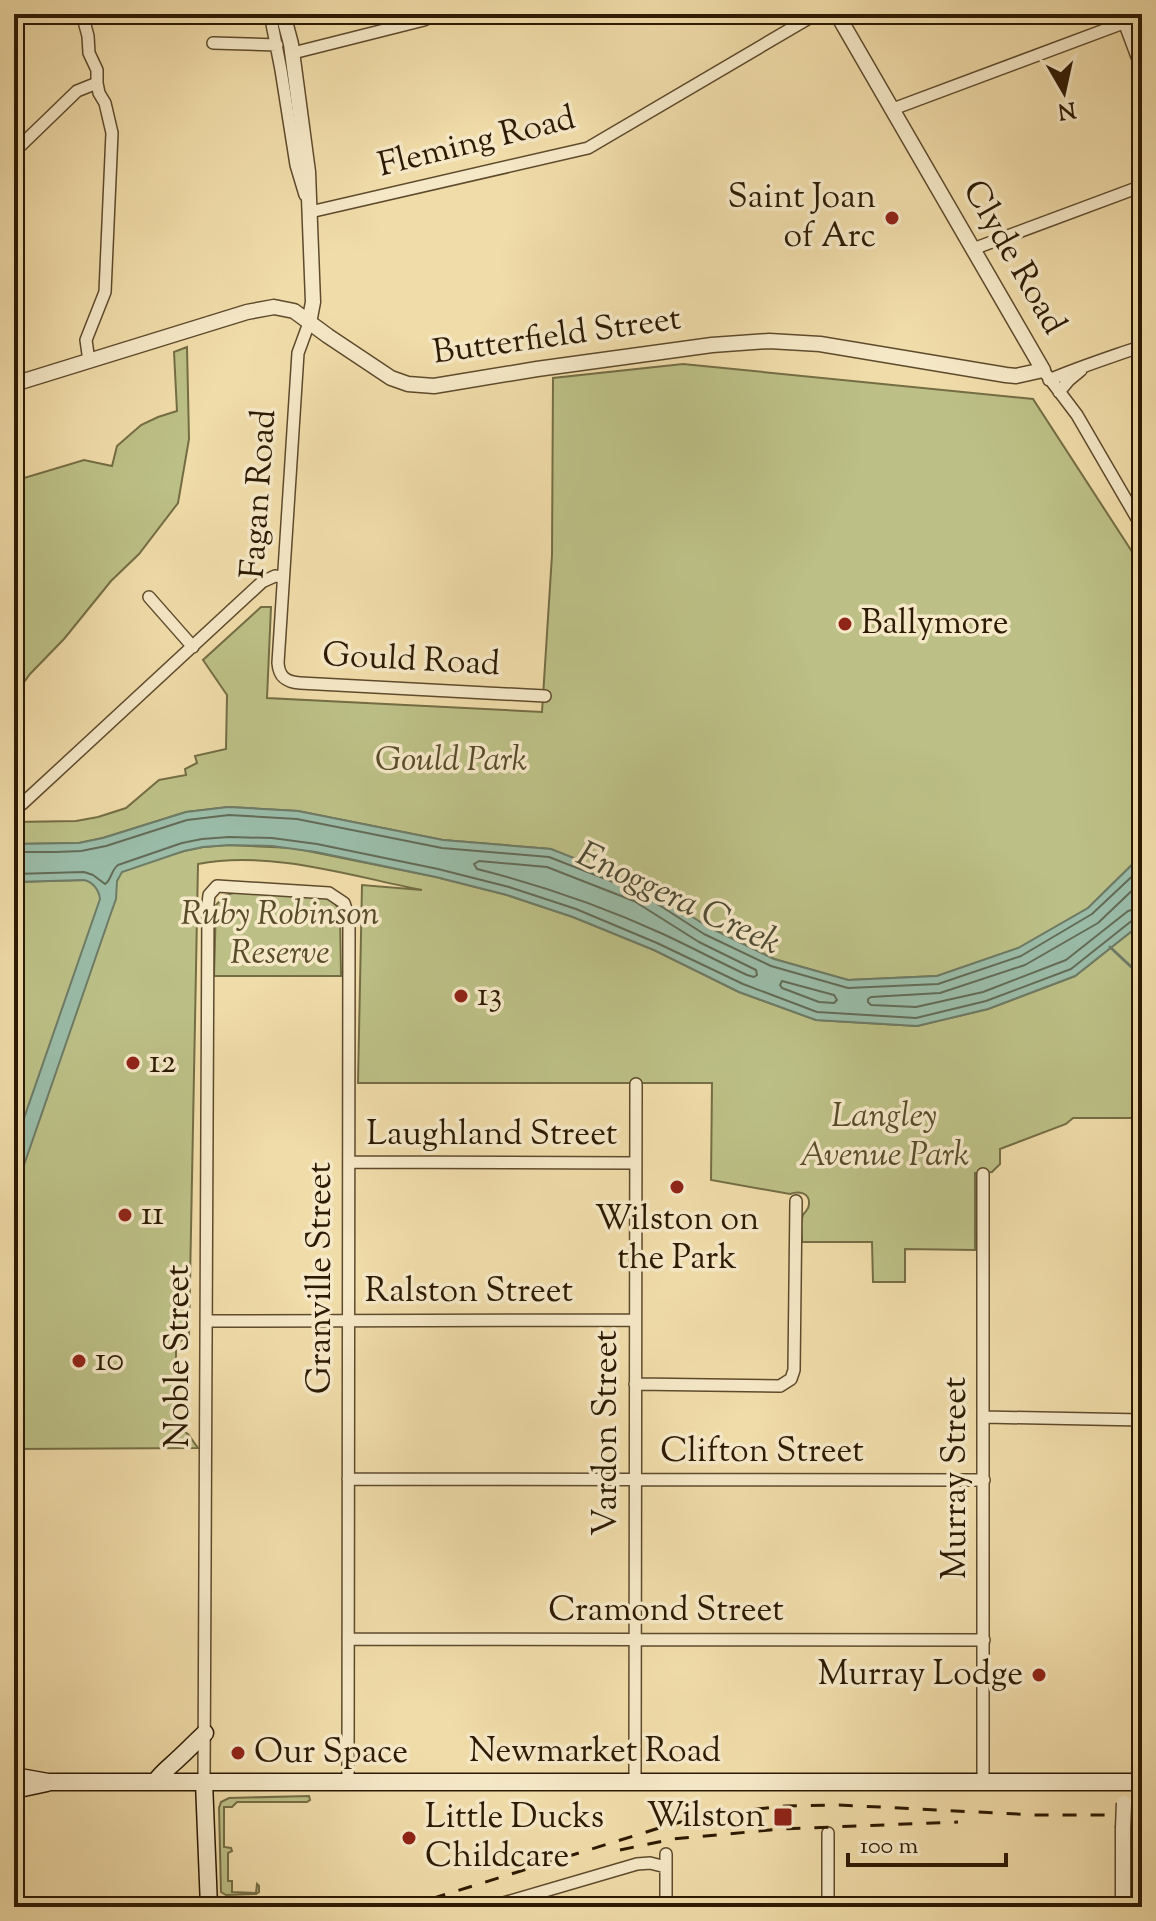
<svg xmlns="http://www.w3.org/2000/svg" width="1156" height="1921" font-family="'Sorts Mill Goudy',serif">
	<style>
		.green { fill: #bcc086; stroke: #746d44; stroke-width: 2 }
		.water { fill: #9abca8; stroke: #6e7b66; stroke-width: 2 }
		.lines { fill: none; stroke-linecap: round; stroke-linejoin: round }
		.shore { stroke: #646b56; stroke-width: 2 }
		.stream { stroke: #6e7b66; stroke-width: 3 }
		.minor-casing { stroke: #5e4a2c; stroke-width: 14 }
		.tertiary-casing { stroke: #5e4a2c; stroke-width: 17 }
		.secondary-casing { stroke: #2d1a03; stroke-width: 19 }
		.minor { stroke: #f5e8c7; stroke-width: 11 }
		.tertiary { stroke: #f5e8c7; stroke-width: 14 }
		.secondary { stroke: #f5e8c7; stroke-width: 16 }
		.rail { stroke: #2d1a03; stroke-width: 3; stroke-dasharray: 14 14; stroke-linecap: butt }
		.tertiary-bridge-casing { stroke: #5e4a2c; stroke-width: 17; stroke-linecap: butt }
		.tertiary-bridge { stroke: #f5e8c7; stroke-width: 14 }
		.poi-dot { fill: #8f2418; stroke: #f5e8c7; stroke-width: 3 }
		.labels { text-anchor: middle; dominant-baseline: central; stroke-width: 7; stroke-linejoin: round; paint-order: stroke }
		.street-label { font-size: 34px; fill: #2d1a03; stroke: #f5e8c7 }
		.poi-label { font-size: 34px; fill: #2d1a03; stroke: #f5e8c7; text-anchor: start }
		.park-label { font-size: 34px; font-style: italic; fill: #584c2a; stroke: #f5e8c7 }
		.water-label { font-size: 36px; font-style: italic; fill: #4e4b35; stroke: #f5e8c7 }
	</style>
	<rect width="100%" height="100%" fill="#f0dca9"/>
	<filter id="stains"><feTurbulence type="fractalNoise" baseFrequency=".0025" numOctaves="4"/><feColorMatrix values="0 0 0 0 .2 0 0 0 0 .09 0 0 0 0 .02 0 0 0 .5 -.17"/></filter>
	<radialGradient id="worn" r=".72"><stop offset=".6" stop-color="#630" stop-opacity="0"/><stop offset="1" stop-color="#630" stop-opacity=".3"/></radialGradient>
	<path class="green" d="M 187,347 L 189,439 L 178,503 L 139,554 L 111,581 L 64,639 L 30,674 L 14,696 L 14,481 L 84,460 L 112,466 L 117,446 L 141,425 L 158,417 L 177,411 L 174,352 Z
		M 683,364 L 1033,399 L 1142,567 L 1142,855 L 1088,908 L 1019,948 L 937,976 L 848,980 L 774,959 L 551,849 L 443,840 L 298,811 L 228,807 L 186,812 L 103,838 L 79,843 L 14,844 L 14,822 L 76,821 L 98,817 L 126,808 L 159,780 L 186,775 L 185,769 L 197,763 L 195,756 L 226,749 L 227,695 L 203,660 L 261,607 L 271,607 L 267,698 L 542,712 L 552,555 L 553,378 Z
		M 229,845 L 293,848 L 436,877 L 507,895 L 573,917 L 654,950 L 739,992 L 816,1020 L 917,1026 L 988,1009 L 1075,976 L 1142,923 L 1142,1061 L 1137,1071 L 1140,1084 L 1140,1118 L 1073,1118 L 1066,1124 L 1000,1149 L 1000,1164 L 992,1172 L 975,1173 L 975,1250 L 905,1249 L 905,1282 L 873,1282 L 872,1242 L 802,1242 C 802,1234 800,1223 803,1215 C 806,1210 809,1210 809,1204 C 810,1192 798,1191 790,1194 L 711,1180 L 712,1083 L 358,1083 L 362,885 L 422,890 C 351,876 270,850 198,864 L 189,1336 L 176,1344 L 176,1427 L 188,1434 L 198,1448 L 14,1449 L 14,882 L 84,880 L 184,851 L 203,847 Z
		M 237,892 L 326,897 L 336,905 L 340,912 L 341,976 L 214,976 L 216,905 L 226,895 Z
		M 309,1796 L 310,1800 L 307,1802 L 237,1802 L 232,1807 L 224,1807 L 224,1847 L 231,1848 L 232,1851 L 228,1853 L 228,1881 L 232,1881 L 232,1892 L 256,1893 L 257,1884 L 259,1886 L 259,1892 L 256,1894 L 226,1895 L 221,1892 L 219,1808 L 221,1802 L 229,1798 Z"/>
	<path class="water" d="M 228,807 L 298,811 L 443,840 L 551,849 L 643,885 L 708,927 L 774,959 L 848,980 L 937,976 L 1018,948 L 1088,908 L 1142,855 L 1142,923 L 1075,976 L 988,1009 L 917,1026 L 816,1020 L 739,992 L 654,950 L 573,917 L 507,895 L 436,877 L 316,852 L 272,846 L 229,845 L 203,847 L 184,851 L 122,872 L 117,881 L 116,899 L 111,913 L 23,1168 L 20,1193 L 19,1449 L 14,1449 L 14,1147 L 100,899 C 99,890 93,882 84,880 L 14,882 L 14,844 L 79,843 L 103,838 L 186,812 Z"/>
	<g class="lines">
		<path class="shore" d="M 14,852 L 56,852 L 81,851 L 106,846 L 187,820 L 229,815 L 297,819 L 442,848 L 549,857 L 639,892 L 704,934 L 771,966 L 848,988 L 938,984 L 1021,956 L 1092,914 L 1142,867
			M 479,861 L 547,867 L 634,901 L 699,942 L 756,970 L 757,975 L 754,977 L 747,975 C 719,962 691,947 663,934 C 604,907 541,885 477,869 L 474,864 Z
			M 14,874 L 84,872 L 93,875 L 105,884 C 111,881 111,870 118,865 L 182,843 L 202,839 L 229,837 L 272,838 L 317,844 L 438,869 L 509,887 L 576,909 L 657,943 L 743,984 L 817,1012 L 916,1018 L 986,1001 L 1071,969 L 1134,919 L 1142,917
			M 1142,881 L 1098,923 L 1025,965 L 940,993 L 871,997 L 868,999 L 868,1002 L 871,1005 L 916,1007 L 983,992 L 1066,960 L 1128,911 L 1142,907
			M 782,981 L 834,995 L 837,1000 L 834,1003 L 819,1002 L 782,988 L 780,985 Z"/>
		<path class="stream" d="M 1110,947 L 1142,977"/>
		<g class="minor-casing">
			<path id="minor" d="M 82,14 L 88,36 L 89,53 L 97,70 L 97,83 L 99,93 L 105,103 L 112,133 L 105,292 L 86,340 L 89,361
				M 270,14 L 281,70 L 296,165 L 305,195
				M 1121,14 L 1142,70
				M 213,43 L 277,45
				M 293,53 L 424,20 L 436,14
				M 893,109 L 1142,16
				M 14,152 L 77,91 L 97,83
				M 310,212 L 588,148 L 816,14
				M 973,249 L 1142,186
				M 309,323 L 298,353 L 278,663 C 279,677 286,682 300,683 L 545,696
				M 1043,370 L 1077,415 L 1142,527
				M 1049,380 C 1079,367 1111,357 1142,346
				M 1059,392 L 1069,380 L 1081,370
				M 149,597 L 193,647
				M 22,804 L 262,582 L 275,576 L 283,577
				M 349,1162 L 636,1163
				M 983,1174 L 983,1782
				M 207,1321 L 635,1320
				M 635,1384 L 780,1386 L 791,1379 L 794,1370 L 796,1201
				M 984,1417 L 1142,1420
				M 348,1479 L 984,1480
				M 348,1639 L 984,1640
				M 204,1782 L 208,904 L 209,895 L 217,886 L 329,893 L 344,903 L 349,918 L 348,1783
				M 635,1782 L 636,1084
				M 828,1833 L 828,1907
				M 490,1907 L 637,1864 L 650,1863 L 666,1867
				M 666,1907 L 666,1854"/>
		</g>
		<g class="tertiary-casing">
			<path id="tertiary" d="M 283,14 L 291,44 L 308,172 L 313,302 L 309,323
				M 14,384 L 247,312 L 274,307 L 294,311 L 328,336 L 391,378 L 408,384 L 434,386 L 537,369 L 712,345 L 769,341 L 820,344 L 1006,375 L 1016,376 L 1043,370 L 837,14
				M 1123,1907 L 1123,1828"/>
		</g>
		<g class="secondary-casing">
			<path id="secondary" d="M 14,1776 L 48,1782 L 1142,1782
				M 155,1782 C 164,1770 170,1767 180,1757 C 189,1749 196,1741 205,1733
				M 204,1782 L 209,1907
				M 14,1790 L 47,1783"/>
		</g>
		<use href="#minor" class="minor"/>
		<use href="#tertiary" class="tertiary"/>
		<use href="#secondary" class="secondary"/>
		<path class="rail" d="M 620,1850 L 673,1839 L 781,1829 L 958,1822
			M 405,1907 L 672,1824 L 729,1812 L 786,1806 L 839,1805 L 1036,1815 L 1142,1815"/>
		<g class="tertiary-bridge-casing">
			<path id="tertiary-bridge" d="M 1123,1828 L 1124,1803"/>
		</g>
		<use href="#tertiary-bridge" class="tertiary-bridge"/>
	</g>
	<g class="poi-dot">
		<circle cx="892" cy="218" r="8"/>
		<circle cx="845" cy="624" r="8"/>
		<circle cx="461" cy="996" r="8"/>
		<circle cx="133" cy="1063" r="8"/>
		<circle cx="677" cy="1187" r="8"/>
		<circle cx="125" cy="1215" r="8"/>
		<circle cx="79" cy="1361" r="8"/>
		<circle cx="1039" cy="1675" r="8"/>
		<circle cx="238" cy="1753" r="8"/>
		<rect x="773" y="1807" width="20" height="20" rx="4"/>
		<circle cx="409" cy="1838" r="8"/>
	</g>
	<g class="labels">
		<g class="street-label">
			<text transform="translate(477 143) rotate(-14)">Fleming Road</text>
			<text transform="translate(1013 258) rotate(60)">Clyde Road</text>
			<text transform="translate(557 337) rotate(-8)">Butterfield Street</text>
			<text transform="translate(260 494) rotate(-86)">Fagan Road</text>
			<text transform="translate(411 661) rotate(3)">Gould Road</text>
			<text x="492" y="1135">Laughland Street</text>
			<text transform="translate(321 1278) rotate(-90)">Granville Street</text>
			<text x="469" y="1292">Ralston Street</text>
			<text transform="translate(179 1356) rotate(-90)">Noble Street</text>
			<text transform="translate(607 1433) rotate(-90)">Vardon Street</text>
			<text x="762" y="1452">Clifton Street</text>
			<text transform="translate(956 1478) rotate(-90)">Murray Street</text>
			<text x="666" y="1611">Cramond Street</text>
			<text x="595" y="1752">Newmarket Road</text>
		</g>
		<g class="poi-label">
			<text x="876" y="198" text-anchor="end">Saint Joan<tspan x="876" dy="39">of Arc</tspan></text>
			<text x="861" y="624">Ballymore</text>
			<text x="477" y="996">13</text>
			<text x="149" y="1063">12</text>
			<text x="141" y="1215">11</text>
			<text x="677" y="1220" text-anchor="middle">Wilston on<tspan x="677" dy="39">the Park</tspan></text>
			<text x="95" y="1361">10</text>
			<text x="1023" y="1675" text-anchor="end">Murray Lodge</text>
			<text x="254" y="1753">Our Space</text>
			<text x="765" y="1817" text-anchor="end">Wilston</text>
			<text x="425" y="1818">Little Ducks<tspan x="425" dy="39">Childcare</tspan></text>
		</g>
		<g class="park-label">
			<text x="451" y="761">Gould Park</text>
			<text x="280" y="915">Ruby Robinson<tspan x="280" dy="39">Reserve</tspan></text>
			<text x="884" y="1117">Langley<tspan x="884" dy="39">Avenue Park</tspan></text>
		</g>
		<g class="water-label">
			<text transform="translate(678 900) rotate(25)">Enoggera Creek</text>
		</g>
	</g>
	<rect width="1156" height="1921" fill="none" stroke="#f0dca9" stroke-width="48"/>
	<rect x="16" y="16" width="1124" height="1889" fill="none" stroke="#2d1a03" stroke-width="4"/>
	<rect x="24" y="24" width="1108" height="1873" fill="none" stroke="#2d1a03" stroke-width="2"/>
	<g transform="translate(1064 92) rotate(171)" stroke="#f5e8c7" stroke-width="6" paint-order="stroke">
	<path d="M0-6L14 30L0 20L-14 30Z" fill="#2d1a03"/>
	<text y="-12" font-size="22" font-weight="bold" text-anchor="middle" fill="#2d1a03">N</text>
	</g>
	<path d="M848 1853v12h158v-12" fill="none" stroke="#2d1a03" stroke-width="4"/>
	<text x="860" y="1853" font-size="24" fill="#2d1a03" stroke="#f5e8c7" stroke-width="6" paint-order="stroke">100 m</text>
	<rect width="100%" height="100%" filter="url(#stains)"/>
	<rect width="100%" height="100%" fill="url(#worn)"/>
</svg>
